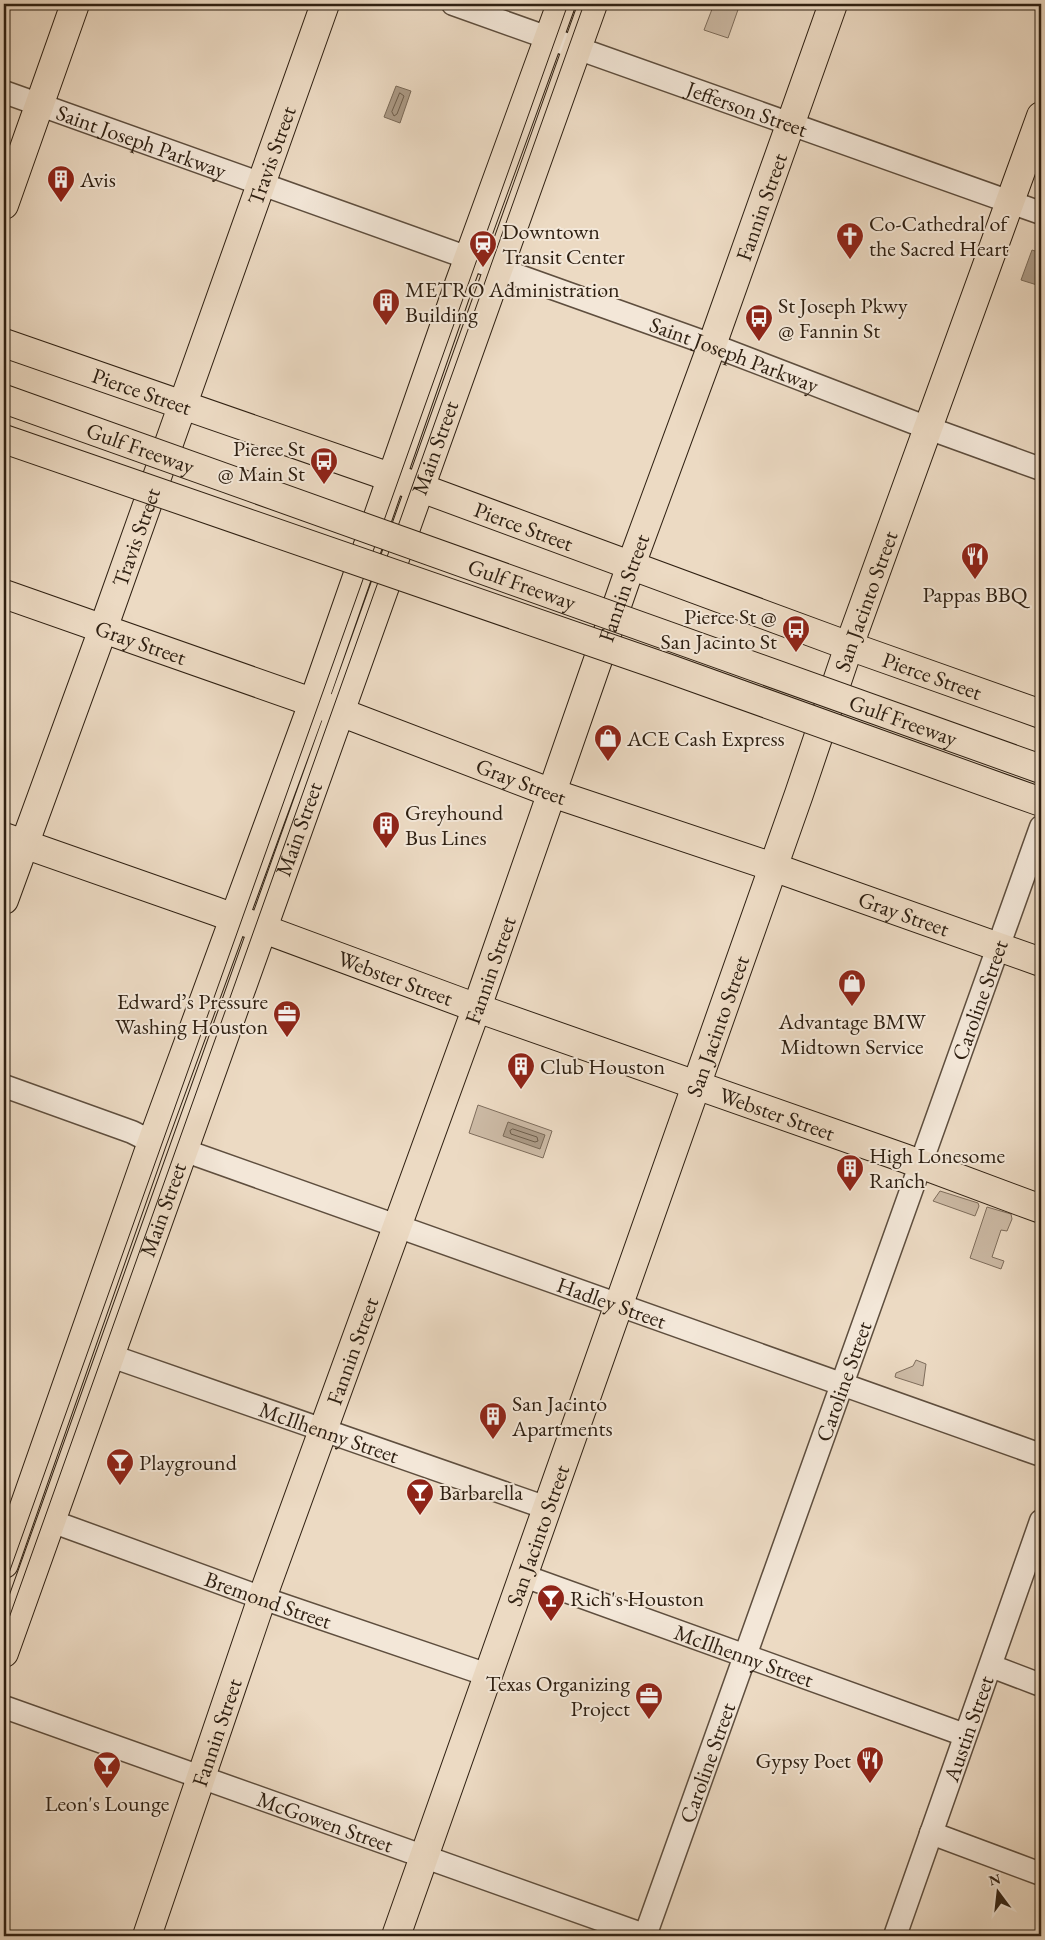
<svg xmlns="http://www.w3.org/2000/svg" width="1045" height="1940" font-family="'EB Garamond',serif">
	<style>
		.green { fill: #ccbaa5; stroke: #7e6d5c }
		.water { fill: #ac9b87; stroke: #7a6a58 }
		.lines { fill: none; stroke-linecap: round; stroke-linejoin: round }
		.shore { stroke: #6e5e4c; stroke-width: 1 }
		.minor-casing { stroke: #5e4e3e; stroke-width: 25 }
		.major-casing { stroke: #2f2012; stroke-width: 30 }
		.minor { stroke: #f3e7d8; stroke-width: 22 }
		.major { stroke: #ecdac3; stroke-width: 28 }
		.tram { stroke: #2f2012; stroke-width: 1 }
		.highway-bridge-casing { stroke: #2f2012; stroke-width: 30; stroke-linecap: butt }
		.highway-bridge { stroke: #ecdac3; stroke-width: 28 }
		.labels { text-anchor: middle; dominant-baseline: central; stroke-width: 4; stroke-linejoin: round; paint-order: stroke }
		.street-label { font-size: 22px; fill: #2f2012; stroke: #f3e7d8 }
		.poi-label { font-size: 22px; fill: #2f2012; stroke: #f3e7d8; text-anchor: start }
	</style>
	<rect width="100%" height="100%" fill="#ecdac3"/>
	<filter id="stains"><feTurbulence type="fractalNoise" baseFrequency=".004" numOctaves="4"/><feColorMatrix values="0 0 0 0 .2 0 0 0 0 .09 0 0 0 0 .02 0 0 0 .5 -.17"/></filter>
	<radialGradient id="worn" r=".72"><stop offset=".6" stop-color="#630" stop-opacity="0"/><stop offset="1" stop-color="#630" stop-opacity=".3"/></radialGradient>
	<path class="green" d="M 714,4 L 740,4 L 728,38 L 704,30 Z
		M 478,1105 L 552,1131 L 543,1158 L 469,1133 Z
		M 940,1191 L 978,1203 L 979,1206 L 975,1216 L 933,1201 Z
		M 987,1207 L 1011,1214 L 1012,1219 L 1007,1231 L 1001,1230 L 992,1257 L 1004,1261 L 1001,1269 L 970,1258 Z
		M 916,1360 L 926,1364 L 923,1386 L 895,1377 L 896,1373 L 913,1366 Z"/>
	<path class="water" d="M 396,86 L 411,91 L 400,123 L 384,117 Z
		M 1032,250 L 1041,253 L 1041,272 L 1037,285 L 1021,280 Z
		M 508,1122 L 545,1135 L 540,1149 L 503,1136 Z"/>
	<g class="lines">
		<path class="shore" d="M 400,93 L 404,96 L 397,114 L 394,116 L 392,112 Z
			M 513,1129 L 537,1137 L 538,1141 L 535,1142 L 511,1134 L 510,1131 Z"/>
		<g class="minor-casing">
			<g id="minor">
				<path id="s1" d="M 453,4 L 1041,213"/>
				<path id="s2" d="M 4,92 L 712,345 L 928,428 L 1041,469"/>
				<path d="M 4,1086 L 132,1132 L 152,1142"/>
				<path id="s3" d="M 183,1150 L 1041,1455"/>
				<path id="s4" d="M 111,1356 L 547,1508"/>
				<path id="s5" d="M 51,1521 L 262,1598 L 488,1675"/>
				<path id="s6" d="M 524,1576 L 965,1735"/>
				<path d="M 991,1666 L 1041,1685"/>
				<path id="s7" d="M 4,1707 L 647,1936"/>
				<path d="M 931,1833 L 1041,1874"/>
				<path id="s8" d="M 645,1936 L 1041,827"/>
				<path id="s9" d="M 895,1936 L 1041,1521"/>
			</g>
		</g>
		<g class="major-casing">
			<g id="major">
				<path d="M 4,205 L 75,4"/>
				<path id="s10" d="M 4,343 L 413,485 L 849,646 L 1041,714"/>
				<path id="s11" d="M 4,594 L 340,712 L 552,793 L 773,867 L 1041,962"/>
				<path id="s12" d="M 4,837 L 215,911 L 477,1008 L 904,1158 L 1041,1209"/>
				<path id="s13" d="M 4,900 L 103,629 L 325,4"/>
				<path d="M 4,1564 L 152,1142 L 313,703 L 459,284 L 561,4"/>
				<path id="s14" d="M 4,1653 L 593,4"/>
				<path id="s15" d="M 147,1936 L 262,1598 L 482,993 L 631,565 L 712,345 L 833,4"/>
				<path id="s16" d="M 396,1936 L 799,794 L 849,646 L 1041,116"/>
			</g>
		</g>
		<use href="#minor" class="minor"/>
		<use href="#major" class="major"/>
		<path class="tram" d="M 4,1587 L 568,4
			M 4,1632 L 584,4"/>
		<g class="highway-bridge-casing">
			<g id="highway-bridge">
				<path id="s17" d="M 4,399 L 1041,769"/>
				<path d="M 4,439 L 667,668 L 1041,802"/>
			</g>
		</g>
		<use href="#highway-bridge" class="highway-bridge"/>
	</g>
	<defs>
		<g id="building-pin" transform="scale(1.4375)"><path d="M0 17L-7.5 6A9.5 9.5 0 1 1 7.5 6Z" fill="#8f2418" stroke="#f3e7d8"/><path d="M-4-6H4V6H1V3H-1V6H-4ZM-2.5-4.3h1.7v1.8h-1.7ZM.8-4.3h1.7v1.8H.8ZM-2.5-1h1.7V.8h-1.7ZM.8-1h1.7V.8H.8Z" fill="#fff"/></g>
		<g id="church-pin" transform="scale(1.4375)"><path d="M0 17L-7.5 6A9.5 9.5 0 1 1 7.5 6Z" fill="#8f2418" stroke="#f3e7d8"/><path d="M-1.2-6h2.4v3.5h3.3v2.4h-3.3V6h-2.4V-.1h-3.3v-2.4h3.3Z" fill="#fff"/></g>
		<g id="station-pin" transform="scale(1.4375)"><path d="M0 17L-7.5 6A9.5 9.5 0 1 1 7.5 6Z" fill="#8f2418" stroke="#f3e7d8"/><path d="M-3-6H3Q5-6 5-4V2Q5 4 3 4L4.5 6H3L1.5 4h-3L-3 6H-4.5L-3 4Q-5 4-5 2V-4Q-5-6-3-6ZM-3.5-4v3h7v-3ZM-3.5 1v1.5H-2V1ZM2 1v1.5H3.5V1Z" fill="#fff"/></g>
		<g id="bus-pin" transform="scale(1.4375)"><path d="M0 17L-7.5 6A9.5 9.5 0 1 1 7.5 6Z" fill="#8f2418" stroke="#f3e7d8"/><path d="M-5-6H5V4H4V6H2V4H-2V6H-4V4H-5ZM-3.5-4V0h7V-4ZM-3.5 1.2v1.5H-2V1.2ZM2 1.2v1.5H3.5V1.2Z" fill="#fff"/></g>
		<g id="restaurant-pin" transform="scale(1.4375)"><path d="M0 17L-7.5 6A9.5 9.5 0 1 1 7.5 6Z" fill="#8f2418" stroke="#f3e7d8"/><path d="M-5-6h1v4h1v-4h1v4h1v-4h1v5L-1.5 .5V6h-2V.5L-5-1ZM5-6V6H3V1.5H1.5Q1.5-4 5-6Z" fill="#fff"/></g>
		<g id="shop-pin" transform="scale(1.4375)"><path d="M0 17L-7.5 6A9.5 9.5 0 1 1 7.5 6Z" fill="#8f2418" stroke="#f3e7d8"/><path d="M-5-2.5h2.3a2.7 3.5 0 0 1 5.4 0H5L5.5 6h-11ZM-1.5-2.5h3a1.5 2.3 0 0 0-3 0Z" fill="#fff"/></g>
		<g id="office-pin" transform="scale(1.4375)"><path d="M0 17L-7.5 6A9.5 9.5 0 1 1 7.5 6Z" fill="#8f2418" stroke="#f3e7d8"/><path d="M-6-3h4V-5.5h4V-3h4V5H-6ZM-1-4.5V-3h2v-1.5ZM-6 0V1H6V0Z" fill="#fff"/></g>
		<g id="bar-pin" transform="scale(1.4375)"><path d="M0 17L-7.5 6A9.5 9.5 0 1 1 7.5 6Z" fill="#8f2418" stroke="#f3e7d8"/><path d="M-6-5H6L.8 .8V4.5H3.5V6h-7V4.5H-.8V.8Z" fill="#fff"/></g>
	</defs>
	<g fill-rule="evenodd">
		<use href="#building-pin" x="61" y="179"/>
		<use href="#church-pin" x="850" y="236"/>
		<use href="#station-pin" x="483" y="244"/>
		<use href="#building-pin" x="386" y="302"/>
		<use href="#bus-pin" x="759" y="318"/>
		<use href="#bus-pin" x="324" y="461"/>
		<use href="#restaurant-pin" x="975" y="556"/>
		<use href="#bus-pin" x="796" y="629"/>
		<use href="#shop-pin" x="608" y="738"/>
		<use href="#building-pin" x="386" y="825"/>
		<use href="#shop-pin" x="852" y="983"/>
		<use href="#office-pin" x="287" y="1014"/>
		<use href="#building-pin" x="521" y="1066"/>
		<use href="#building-pin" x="850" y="1168"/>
		<use href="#building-pin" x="493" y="1416"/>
		<use href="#bar-pin" x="120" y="1462"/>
		<use href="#bar-pin" x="420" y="1492"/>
		<use href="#bar-pin" x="551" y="1598"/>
		<use href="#office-pin" x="649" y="1696"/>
		<use href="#restaurant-pin" x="870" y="1760"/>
		<use href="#bar-pin" x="107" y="1765"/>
	</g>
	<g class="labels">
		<g class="street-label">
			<text stroke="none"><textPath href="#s1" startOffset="312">Jefferson Street</textPath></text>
			<text stroke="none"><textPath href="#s2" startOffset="146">Saint Joseph Parkway</textPath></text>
			<text stroke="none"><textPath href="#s13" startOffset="791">Travis Street</textPath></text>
			<text stroke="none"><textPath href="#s15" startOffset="1835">Fannin Street</textPath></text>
			<text stroke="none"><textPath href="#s2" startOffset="776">Saint Joseph Parkway</textPath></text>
			<text stroke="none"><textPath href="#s10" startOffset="146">Pierce Street</textPath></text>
			<text stroke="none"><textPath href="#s14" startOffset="1280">Main Street</textPath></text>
			<text stroke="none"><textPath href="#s17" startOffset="145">Gulf Freeway</textPath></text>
			<text stroke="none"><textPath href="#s10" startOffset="551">Pierce Street</textPath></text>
			<text stroke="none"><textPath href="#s13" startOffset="386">Travis Street</textPath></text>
			<text stroke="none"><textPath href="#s17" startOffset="550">Gulf Freeway</textPath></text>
			<text stroke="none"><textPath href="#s15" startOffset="1430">Fannin Street</textPath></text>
			<text stroke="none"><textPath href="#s16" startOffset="1415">San Jacinto Street</textPath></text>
			<text stroke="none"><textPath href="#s11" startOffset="145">Gray Street</textPath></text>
			<text stroke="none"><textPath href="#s10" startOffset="986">Pierce Street</textPath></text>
			<text stroke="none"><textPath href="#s17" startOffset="955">Gulf Freeway</textPath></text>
			<text stroke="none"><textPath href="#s11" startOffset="550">Gray Street</textPath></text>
			<text stroke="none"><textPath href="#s14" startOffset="875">Main Street</textPath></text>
			<text stroke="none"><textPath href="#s11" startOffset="955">Gray Street</textPath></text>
			<text stroke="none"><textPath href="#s15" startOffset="1025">Fannin Street</textPath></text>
			<text stroke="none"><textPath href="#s12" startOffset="416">Webster Street</textPath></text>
			<text stroke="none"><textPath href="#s8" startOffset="994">Caroline Street</textPath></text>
			<text stroke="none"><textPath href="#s16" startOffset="965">San Jacinto Street</textPath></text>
			<text stroke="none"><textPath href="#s12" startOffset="821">Webster Street</textPath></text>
			<text stroke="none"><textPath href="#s14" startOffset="471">Main Street</textPath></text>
			<text stroke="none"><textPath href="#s3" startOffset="455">Hadley Street</textPath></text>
			<text stroke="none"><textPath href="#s15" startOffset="620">Fannin Street</textPath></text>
			<text stroke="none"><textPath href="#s8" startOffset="589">Caroline Street</textPath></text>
			<text stroke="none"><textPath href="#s4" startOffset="231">McIlhenny Street</textPath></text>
			<text stroke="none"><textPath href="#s16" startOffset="425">San Jacinto Street</textPath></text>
			<text stroke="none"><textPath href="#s5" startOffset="231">Bremond Street</textPath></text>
			<text stroke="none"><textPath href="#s6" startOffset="234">McIlhenny Street</textPath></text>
			<text stroke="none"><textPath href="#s9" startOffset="220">Austin Street</textPath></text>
			<text stroke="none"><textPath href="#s15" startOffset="215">Fannin Street</textPath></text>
			<text stroke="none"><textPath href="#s8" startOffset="184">Caroline Street</textPath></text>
			<text stroke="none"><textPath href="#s7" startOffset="341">McGowen Street</textPath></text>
		</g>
		<g class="poi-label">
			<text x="80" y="179">Avis</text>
			<text x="869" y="223">Co-Cathedral of<tspan x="869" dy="25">the Sacred Heart</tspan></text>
			<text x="502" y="231">Downtown<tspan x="502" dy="25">Transit Center</tspan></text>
			<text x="405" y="289">METRO Administration<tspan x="405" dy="25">Building</tspan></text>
			<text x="778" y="305">St Joseph Pkwy<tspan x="778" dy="25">@ Fannin St</tspan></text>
			<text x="305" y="448" text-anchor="end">Pierce St<tspan x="305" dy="25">@ Main St</tspan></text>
			<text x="975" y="594" text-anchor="middle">Pappas BBQ</text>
			<text x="777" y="616" text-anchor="end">Pierce St @<tspan x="777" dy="25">San Jacinto St</tspan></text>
			<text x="627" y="738">ACE Cash Express</text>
			<text x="405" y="812">Greyhound<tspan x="405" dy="25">Bus Lines</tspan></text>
			<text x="268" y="1001" text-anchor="end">Edward’s Pressure<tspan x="268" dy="25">Washing Houston</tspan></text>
			<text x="852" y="1021" text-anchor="middle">Advantage BMW<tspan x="852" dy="25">Midtown Service</tspan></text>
			<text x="540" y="1066">Club Houston</text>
			<text x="869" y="1155">High Lonesome<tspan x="869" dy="25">Ranch</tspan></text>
			<text x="512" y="1403">San Jacinto<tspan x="512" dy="25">Apartments</tspan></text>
			<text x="139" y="1462">Playground</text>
			<text x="439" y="1492">Barbarella</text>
			<text x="570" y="1598">Rich's Houston</text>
			<text x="630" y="1683" text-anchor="end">Texas Organizing<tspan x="630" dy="25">Project</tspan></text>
			<text x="851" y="1760" text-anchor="end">Gypsy Poet</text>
			<text x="107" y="1803" text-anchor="middle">Leon's Lounge</text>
		</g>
	</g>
	<rect width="1045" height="1940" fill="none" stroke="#ecdac3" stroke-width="20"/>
	<rect x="5" y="5" width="1035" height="1930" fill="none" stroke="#2f2012" stroke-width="2.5"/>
	<rect x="10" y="10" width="1025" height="1920" fill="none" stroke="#2f2012"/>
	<g transform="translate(998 1892) rotate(345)" stroke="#f3e7d8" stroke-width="4" paint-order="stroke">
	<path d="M0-4L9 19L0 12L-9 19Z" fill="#2f2012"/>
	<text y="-8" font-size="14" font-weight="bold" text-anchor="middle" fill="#2f2012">N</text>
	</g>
	<rect width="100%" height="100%" filter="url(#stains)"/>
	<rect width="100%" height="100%" fill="url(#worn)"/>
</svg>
